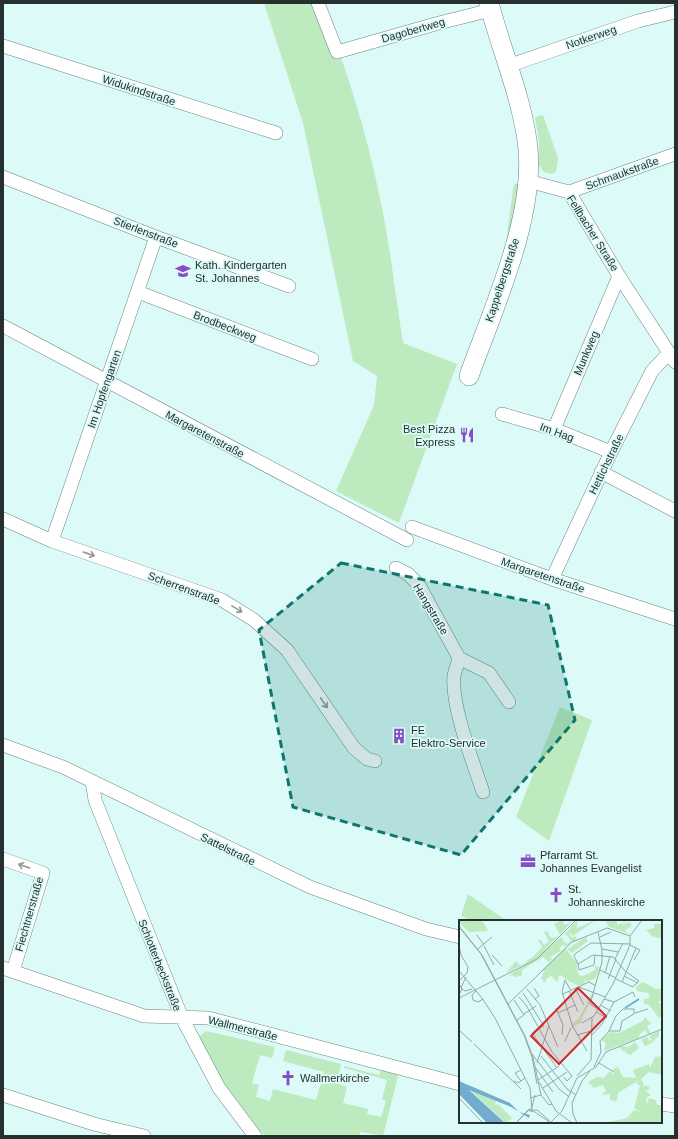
<svg xmlns="http://www.w3.org/2000/svg" width="678" height="1139" font-family="Arial,sans-serif">
	<style>
		.green { fill: #beeac0 }
		.lines { fill: none; stroke-linecap: round; stroke-linejoin: round }
		.street-casing { stroke: #6b8684; stroke-width: 14 }
		.secondary-casing { stroke: #6b8684; stroke-width: 20 }
		.street { stroke: #fff; stroke-width: 13 }
		.secondary { stroke: #fff; stroke-width: 19 }
		.oneway { stroke: #929897 }
		.marked { fill: #0f766e; fill-opacity: 0.2; stroke: #0f766e; stroke-width: 3; stroke-dasharray: 8 5; stroke-linejoin: round }
		.labels { text-anchor: middle; dominant-baseline: central; stroke-width: 3.5; stroke-linejoin: round; paint-order: stroke }
		.street-label { font-size: 11px; fill: #25302f; stroke: #dcfaf8 }
		.poi-label { font-size: 11px; fill: #25302f; stroke: #dcfaf8; text-anchor: start }
		.inset-river { fill: none; stroke: #72acce; stroke-width: 2 }
		.inset-road { fill: none; stroke: #93a9a8; stroke-width: 1 }
		.view { fill: #d62828; fill-opacity: 0.15; stroke: #d62828; stroke-width: 2 }
		.inset-edge { fill: none; stroke: #25302f; stroke-width: 2 }
	</style>
	<rect width="100%" height="100%" fill="#dcfaf8"/>
	<path class="green" d="M 264,3 L 321,3 C 345,65 366,129 379,194 C 390,243 395,293 403,343 L 457,364 L 399,523 L 336,491 L 374,405 L 377,376 L 353,361 L 303,123 Z
		M 543,115 L 558,158 L 556,172 L 551,174 L 544,172 L 538,164 L 539,142 L 535,117 Z
		M 515,183 L 519,185 L 508,244 L 506,243 L 513,189 Z
		M 560,707 L 592,720 L 549,841 L 516,817 Z
		M 468,894 L 507,921 L 473,921 L 461,916 Z
		M 206,1031 L 275,1047 L 272,1058 L 260,1055 L 252,1083 L 259,1085 L 256,1097 L 270,1101 L 273,1089 L 316,1100 L 324,1072 L 283,1061 L 286,1050 L 341,1064 L 337,1083 L 347,1087 L 343,1103 L 368,1109 L 367,1114 L 381,1117 L 380,1120 L 386,1101 L 382,1099 L 387,1080 L 344,1068 L 344,1066 L 379,1075 L 382,1067 L 399,1072 L 383,1136 L 361,1132 L 359,1136 L 266,1136 C 234,1113 214,1072 199,1037 Z"/>
	<g class="lines">
		<g class="street-casing">
			<path id="street" d="M 318,3 L 337,52 L 439,23 L 491,10
				M 3,46 L 276,133
				M 508,66 L 638,21 L 675,12
				M 3,177 L 156,237 L 289,286
				M 528,181 L 569,192 L 619,276 L 675,362
				M 569,192 L 675,154
				M 138,292 L 312,359
				M 3,326 L 407,540
				M 502,414 L 554,429 L 611,452
				M 554,429 L 619,276
				M 601,472 L 675,511
				M 3,519 L 52,541 L 222,600 L 254,620 L 287,650 L 354,748 L 367,759 L 375,761
				M 412,527 L 552,579 L 675,619
				M 52,541 L 156,237
				M 396,568 L 408,574 L 419,585 L 459,658 C 458,664 455,670 454,676 C 451,706 473,762 483,792
				M 552,579 L 611,452 L 652,371 L 668,354
				M 459,658 L 489,673 L 509,702
				M 3,745 L 63,767 L 310,887 L 426,929 L 460,937
				M 92,781 L 95,800 L 182,1018 L 219,1088 L 255,1136
				M 3,859 L 43,873 L 13,971
				M 3,968 L 144,1016 L 208,1018 L 460,1084
				M 3,1095 L 94,1124 L 144,1136
				M 661,1104 L 675,1106"/>
		</g>
		<g class="secondary-casing">
			<path id="secondary" d="M 469,376 C 493,309 538,212 527,140 C 520,93 501,49 489,3"/>
		</g>
		<use href="#street" class="street"/>
		<use href="#secondary" class="secondary"/>
	</g>
	<defs><path id="oneway-shaft" d="M-6 0H5M1.5-3L5.5 0L1.5 3" fill="none" stroke-width="1.6" stroke-linecap="round" stroke-linejoin="round"/></defs>
	<g class="oneway">
		<use href="#oneway-shaft" transform="translate(89 554) rotate(19)"/>
		<use href="#oneway-shaft" transform="translate(237 609) rotate(31)"/>
		<use href="#oneway-shaft" transform="translate(324 703) rotate(56)"/>
		<use href="#oneway-shaft" transform="translate(24 866) rotate(-161)"/>
	</g>
	<path class="marked" d="M 341,563 L 548,605 L 575,720 L 461,855 L 293,807 L 259,630 Z"/>
	<defs>
		<g id="school-bare" transform="scale(1.2)"><path d="M0-5L7-2L0 1L-7-2ZM-4 1L0 2.5L4 1V4Q0 6-4 4Z" fill="#864ec5" stroke="#dcfaf8" stroke-width="2.5" paint-order="stroke"/></g>
		<g id="restaurant-bare" transform="scale(1.2)"><path d="M-5-6h1v4h1v-4h1v4h1v-4h1v5L-1.5 .5V6h-2V.5L-5-1ZM5-6V6H3V1.5H1.5Q1.5-4 5-6Z" fill="#864ec5" stroke="#dcfaf8" stroke-width="2.5" paint-order="stroke"/></g>
		<g id="building-bare" transform="scale(1.2)"><path d="M-4-6H4V6H1V3H-1V6H-4ZM-2.5-4.3h1.7v1.8h-1.7ZM.8-4.3h1.7v1.8H.8ZM-2.5-1h1.7V.8h-1.7ZM.8-1h1.7V.8H.8Z" fill="#864ec5" stroke="#dcfaf8" stroke-width="2.5" paint-order="stroke"/></g>
		<g id="office-bare" transform="scale(1.2)"><path d="M-6-3h4V-5.5h4V-3h4V5H-6ZM-1-4.5V-3h2v-1.5ZM-6 0V1H6V0Z" fill="#864ec5" stroke="#dcfaf8" stroke-width="2.5" paint-order="stroke"/></g>
		<g id="church-bare" transform="scale(1.2)"><path d="M-1.2-6h2.4v3.5h3.3v2.4h-3.3V6h-2.4V-.1h-3.3v-2.4h3.3Z" fill="#864ec5" stroke="#dcfaf8" stroke-width="2.5" paint-order="stroke"/></g>
	</defs>
	<g fill-rule="evenodd">
		<use href="#school-bare" x="183" y="271"/>
		<use href="#restaurant-bare" x="467" y="435"/>
		<use href="#building-bare" x="399" y="736"/>
		<use href="#office-bare" x="528" y="861"/>
		<use href="#church-bare" x="556" y="895"/>
		<use href="#church-bare" x="288" y="1078"/>
	</g>
	<g class="labels">
		<g class="street-label">
			<text transform="translate(413 30) rotate(-16)">Dagobertweg</text>
			<text transform="translate(591 37) rotate(-19)">Notkerweg</text>
			<text transform="translate(139 90) rotate(18)">Widukindstraße</text>
			<text transform="translate(622 173) rotate(-20)">Schmaukstraße</text>
			<text transform="translate(146 232) rotate(21)">Stierlenstraße</text>
			<text transform="translate(593 233) rotate(58)">Fellbacher Straße</text>
			<text transform="translate(502 280) rotate(-72)">Kappelbergstraße</text>
			<text transform="translate(225 326) rotate(21)">Brodbeckweg</text>
			<text transform="translate(586 353) rotate(-67)">Munkweg</text>
			<text transform="translate(104 389) rotate(-71)">Im Hopfengarten</text>
			<text transform="translate(557 432) rotate(20)">Im Hag</text>
			<text transform="translate(205 434) rotate(28)">Margaretenstraße</text>
			<text transform="translate(606 464) rotate(-64)">Hettichstraße</text>
			<text transform="translate(543 575) rotate(19)">Margaretenstraße</text>
			<text transform="translate(184 588) rotate(20)">Scherrenstraße</text>
			<text transform="translate(431 609) rotate(59)">Hangstraße</text>
			<text transform="translate(228 849) rotate(26)">Sattelstraße</text>
			<text transform="translate(29 914) rotate(-74)">Fiechtnerstraße</text>
			<text transform="translate(160 965) rotate(68)">Schlotterbeckstraße</text>
			<text transform="translate(243 1028) rotate(14)">Wallmerstraße</text>
		</g>
		<g class="poi-label">
			<text x="195" y="265">Kath. Kindergarten<tspan x="195" dy="13">St. Johannes</tspan></text>
			<text x="455" y="429" text-anchor="end">Best Pizza<tspan x="455" dy="13">Express</tspan></text>
			<text x="411" y="730">FE<tspan x="411" dy="13">Elektro-Service</tspan></text>
			<text x="540" y="855">Pfarramt St.<tspan x="540" dy="13">Johannes Evangelist</tspan></text>
			<text x="568" y="889">St.<tspan x="568" dy="13">Johanneskirche</tspan></text>
			<text x="300" y="1078">Wallmerkirche</text>
		</g>
	</g>
	<g transform="translate(459 920)">
		<rect width="203" height="203" fill="#dcfaf8"/>
		<path d="M 0,0 L 23,0 L 29,11 L 10,12 L 0,3 ZM 103,0 L 106,5 L 114,0 L 101,15 L 95,4 ZM 118,0 L 118,8 L 137,0 L 114,16 L 109,11 L 113,18 L 116,16 L 118,19 L 106,27 L 104,25 L 100,28 L 102,31 L 91,37 L 93,39 L 90,42 L 84,37 L 63,50 L 63,56 L 56,57 L 53,55 L 48,57 L 102,17 L 107,24 L 112,21 L 107,14 L 103,17 ZM 146,0 L 158,0 L 158,5 L 169,0 L 161,6 L 170,2 L 173,5 L 166,11 L 171,14 L 150,7 ZM 195,4 L 203,4 L 203,19 L 193,16 L 187,10 L 195,8 ZM 88,11 L 92,18 L 100,16 L 76,37 L 59,47 L 47,53 L 57,41 L 60,45 L 65,43 L 75,36 L 83,27 L 79,20 L 82,20 L 85,25 L 90,21 L 85,12 ZM 127,17 L 129,21 L 113,33 L 108,29 ZM 106,28 L 118,43 L 118,51 L 122,57 L 136,50 L 136,46 L 141,47 L 137,58 L 128,62 L 126,59 L 126,63 L 120,66 L 106,59 L 102,55 L 99,57 L 97,54 L 100,59 L 98,62 L 93,57 L 95,55 L 88,58 L 86,63 L 82,58 L 85,52 L 83,50 ZM 184,62 L 197,69 L 203,69 L 203,80 L 199,82 L 203,85 L 203,95 L 200,98 L 189,84 L 186,85 L 184,79 L 191,78 L 189,73 L 178,71 L 177,67 ZM 133,73 L 135,76 L 122,99 L 123,102 L 114,107 L 113,103 L 119,100 ZM 186,97 L 192,104 L 188,106 L 192,114 L 189,115 L 186,110 L 181,114 L 180,118 L 145,131 L 147,123 L 142,120 L 151,112 L 160,113 L 184,101 ZM 200,111 L 200,115 L 193,123 L 186,126 L 182,119 L 188,117 L 191,121 L 193,120 L 190,116 ZM 176,122 L 180,128 L 171,135 L 166,132 L 170,127 L 165,132 L 159,126 L 170,127 ZM 203,136 L 203,155 L 190,152 L 182,159 L 185,164 L 183,167 L 187,165 L 191,168 L 187,171 L 192,175 L 188,177 L 187,186 L 190,178 L 197,180 L 198,185 L 203,185 L 203,203 L 147,203 L 168,198 L 175,190 L 182,192 L 175,188 L 181,166 L 177,163 L 180,160 L 159,173 L 158,181 L 151,180 L 151,174 L 143,175 L 147,170 L 144,165 L 135,168 L 129,162 L 138,157 L 144,158 L 143,160 L 151,151 L 155,155 L 154,149 L 159,147 L 164,157 L 177,158 L 174,150 L 190,144 L 191,148 L 196,137 ZM 11,170 L 37,181 L 36,185 L 39,184 L 53,198 L 47,203 Z" fill="#beeac0"/>
		<path d="M 0,161 L 51,183 L 60,192 L 71,195 L 70,198 L 52,187 L 10,170 L 46,203 L 28,203 L 0,174 Z" fill="#72acce"/>
		<path class="inset-river" d="M 166,88 L 180,79M 0,166 L 33,203M 0,172 L 30,203"/>
		<path class="inset-road" d="M 0,6 L 23,35 L 66,116 L 74,137 L 82,175 L 71,178M 0,7 L 22,34 L 65,115 L 73,137 L 78,164M 139,12 L 143,30 L 143,42 L 131,84 L 139,89M 18,15 L 25,25M 141,17 L 152,12M 0,25 L 2,35 L 9,47 L 8,53 L 0,61M 171,25 L 181,30 L 175,40M 25,26 L 35,45M 19,29 L 33,17M 143,29 L 159,32M 33,35 L 43,46M 156,39 L 164,23M 119,44 L 134,35 L 154,37 L 166,51 L 180,61 L 174,67 L 157,59M 119,44 L 115,36 L 117,33 L 132,23 L 171,24M 119,44 L 120,50 L 135,45 L 136,35M 141,50 L 157,58M 0,51 L 23,78 L 36,98 L 71,168 L 73,190 L 92,203M 146,53 L 151,36M 165,56 L 179,63M 7,57 L 2,68 L 6,71 L 13,69M 149,59 L 157,39M 163,62 L 177,28M 0,64 L 3,69 L 0,75M 120,67 L 146,77M 75,68 L 80,76 L 76,79M 116,68 L 125,85M 68,69 L 81,85 L 99,127M 17,71 L 13,75 L 14,80 L 19,82 L 24,79M 110,71 L 119,92M 112,71 L 106,60 L 103,72 L 114,108M 64,73 L 85,106 L 79,109M 104,74 L 130,62 L 137,66M 60,77 L 67,85 L 93,132 L 113,156 L 108,161 L 105,157M 0,78 L 78,39 L 117,0M 145,79 L 155,82 L 174,72 L 176,77M 55,80 L 65,95 L 58,100M 49,84 L 113,22 L 148,8 L 171,16 L 183,0M 141,85 L 152,91M 97,88 L 104,105 L 103,115M 137,92 L 148,98M 99,93 L 116,85M 176,93 L 189,89M 65,94 L 77,86M 123,103 L 135,96 L 154,64 L 171,25 L 171,16M 114,107 L 128,131M 79,108 L 73,113 L 98,148M 0,110 L 13,122M 150,111 L 161,111 L 163,101 L 175,94 L 175,89M 118,115 L 132,111M 132,116 L 143,104 L 155,82M 106,121 L 112,108M 15,124 L 62,169M 73,134 L 100,169 L 109,176M 82,136 L 108,169 L 117,175M 78,143 L 90,105M 140,143 L 155,152M 76,147 L 94,172M 135,147 L 142,132 L 141,121 L 150,111 L 157,96 L 164,89 L 175,89M 118,156 L 132,140 L 133,98M 79,160 L 100,146M 55,161 L 59,163 L 66,158M 62,161 L 56,153 L 62,150M 80,162 L 97,191 L 113,203M 84,168 L 108,152M 82,175 L 90,185 L 93,184M 0,178 L 24,203M 69,190 L 78,190 L 91,201M 57,203 L 69,190 L 74,192M 57,203 L 73,187 L 76,175M 91,203 L 103,191 L 118,158 L 137,147 L 147,132 L 203,109M 118,203 L 114,194 L 113,183 L 123,161 L 131,151"/>
		<path class="view" d="M 119,68 L 147,96 L 100,144 L 72,116 Z"/>
		<rect width="203" height="203" class="inset-edge"/>
	</g>
	<rect width="678" height="1139" fill="none" stroke="#25302f" stroke-width="8"/>
</svg>
